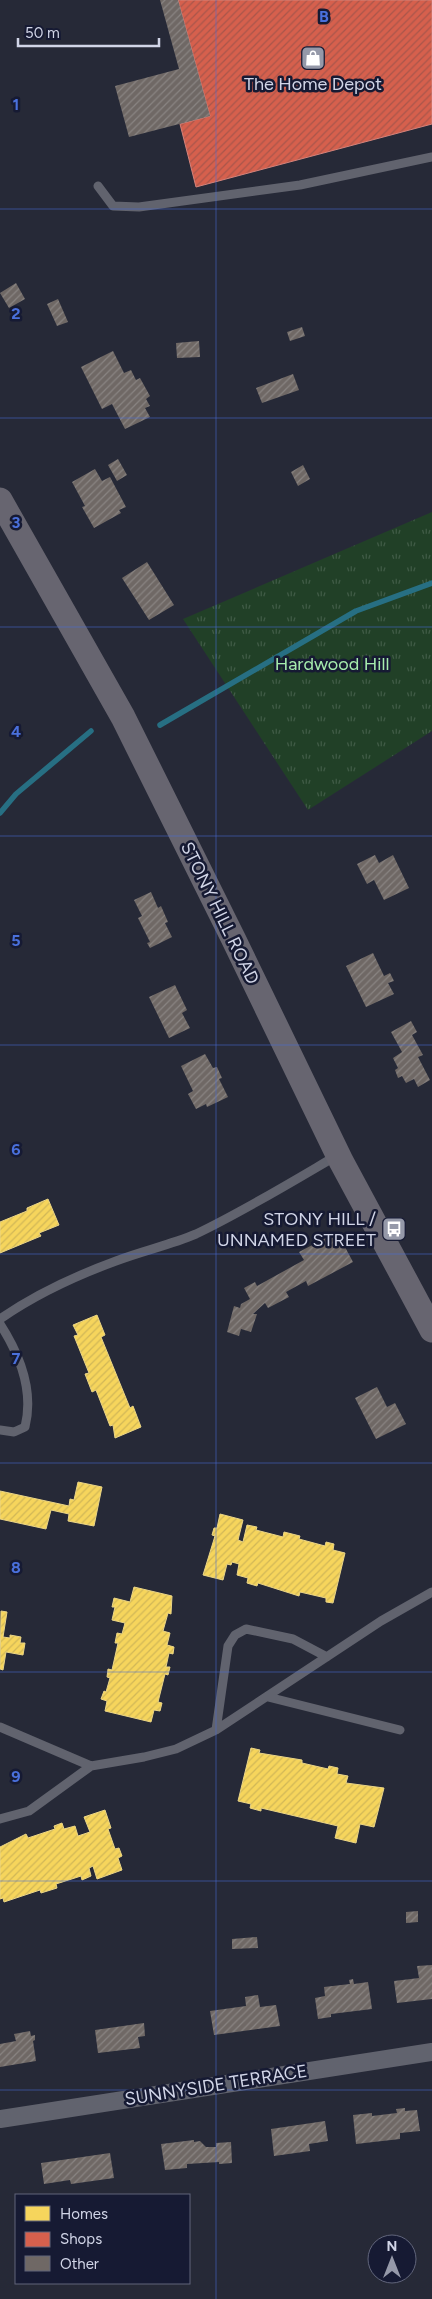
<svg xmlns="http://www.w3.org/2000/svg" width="432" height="2299" font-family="Figtree,sans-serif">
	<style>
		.park { fill: url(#park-tufts) }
		.homes { fill: url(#homes-hatch); stroke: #ebd586 }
		.shops { fill: url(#shops-hatch); stroke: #d4837b }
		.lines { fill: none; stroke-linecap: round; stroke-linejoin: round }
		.stream { stroke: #276f83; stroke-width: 5.5 }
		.building { fill: url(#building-hatch) }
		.lane { stroke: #61636e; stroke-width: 9 }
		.street { stroke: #61636e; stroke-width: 18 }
		.secondary { stroke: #676570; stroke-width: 25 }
		.grid { fill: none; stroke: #4a70dc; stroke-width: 1; stroke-opacity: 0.55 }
		.labels { text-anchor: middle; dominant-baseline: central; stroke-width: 5; stroke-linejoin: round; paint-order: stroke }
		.poi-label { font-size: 18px; fill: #d1d5e7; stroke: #161a33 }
		.park-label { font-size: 18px; fill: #a6ecad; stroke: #161a33 }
		.street-label { font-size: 18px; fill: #d1d5e7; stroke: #161a33 }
		.grid-label { font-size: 16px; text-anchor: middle; font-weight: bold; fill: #4a70dc; stroke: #161a33; stroke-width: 5; stroke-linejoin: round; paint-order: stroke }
	</style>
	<defs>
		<pattern id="park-tufts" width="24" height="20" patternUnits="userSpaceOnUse" patternTransform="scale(1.25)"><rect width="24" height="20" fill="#214027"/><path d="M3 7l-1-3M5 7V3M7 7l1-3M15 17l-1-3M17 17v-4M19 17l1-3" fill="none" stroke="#405b46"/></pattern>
		<pattern id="homes-hatch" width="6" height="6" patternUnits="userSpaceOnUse" patternTransform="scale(1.25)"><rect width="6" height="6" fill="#f6d55c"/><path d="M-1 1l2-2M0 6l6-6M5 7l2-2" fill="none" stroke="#d1b757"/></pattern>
		<pattern id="shops-hatch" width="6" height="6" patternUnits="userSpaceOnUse" patternTransform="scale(1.25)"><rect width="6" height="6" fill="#d6604d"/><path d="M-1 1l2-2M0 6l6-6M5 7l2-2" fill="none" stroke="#a9564b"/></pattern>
		<pattern id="building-hatch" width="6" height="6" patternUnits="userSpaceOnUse" patternTransform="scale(1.25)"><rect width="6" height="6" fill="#6f6865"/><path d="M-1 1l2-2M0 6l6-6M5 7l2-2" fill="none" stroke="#898482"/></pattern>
	</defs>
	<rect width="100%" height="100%" fill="#262937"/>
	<path class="park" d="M 432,512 L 432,731 L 308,810 L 183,619 Z"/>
	<path class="homes" d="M 48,1199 L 59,1225 L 39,1233 L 41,1236 L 0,1253 L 0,1222 L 27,1211 L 27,1208 Z
		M 97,1315 L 105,1335 L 101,1337 L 130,1408 L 133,1406 L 141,1427 L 115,1438 L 113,1425 L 110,1426 L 96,1390 L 92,1392 L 85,1374 L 89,1373 L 74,1336 L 78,1335 L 73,1325 Z
		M 78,1482 L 102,1487 L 94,1526 L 68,1521 L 69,1514 L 51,1510 L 46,1529 L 0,1519 L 0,1491 L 69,1506 L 70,1499 L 74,1500 Z
		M 220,1514 L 243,1520 L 238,1540 L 243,1542 L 247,1525 L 257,1527 L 256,1530 L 283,1537 L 284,1532 L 300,1536 L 299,1539 L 325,1546 L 326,1542 L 334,1544 L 333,1550 L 345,1553 L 333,1603 L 326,1602 L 326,1598 L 300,1592 L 299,1596 L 258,1583 L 257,1586 L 247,1583 L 248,1578 L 237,1575 L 239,1564 L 232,1562 L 231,1565 L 227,1564 L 223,1580 L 203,1575 L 215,1536 L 212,1535 L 214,1528 L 217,1528 Z
		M 134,1587 L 172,1596 L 171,1614 L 168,1613 L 163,1631 L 170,1633 L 167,1645 L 174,1647 L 173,1654 L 169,1653 L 166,1667 L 170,1667 L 168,1675 L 165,1674 L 158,1702 L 162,1703 L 160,1711 L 154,1710 L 151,1722 L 105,1711 L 107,1701 L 101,1699 L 104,1691 L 106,1692 L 110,1678 L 107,1677 L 108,1669 L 112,1670 L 118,1643 L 115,1643 L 117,1633 L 122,1634 L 125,1623 L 112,1620 L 115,1607 L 112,1607 L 114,1598 L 130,1602 Z
		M 1,1611 L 7,1612 L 3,1637 L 10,1638 L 10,1635 L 21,1637 L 20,1643 L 25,1643 L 23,1655 L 6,1652 L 3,1670 L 0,1669 Z
		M 251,1748 L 260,1750 L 259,1753 L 302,1760 L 302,1763 L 328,1769 L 329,1766 L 338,1768 L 337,1774 L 348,1776 L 346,1783 L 384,1788 L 374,1827 L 360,1824 L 356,1843 L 335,1838 L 338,1826 L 261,1808 L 261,1811 L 250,1808 L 251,1804 L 238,1801 Z
		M 105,1810 L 111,1828 L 108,1829 L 115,1849 L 119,1848 L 122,1856 L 118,1858 L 122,1870 L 97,1879 L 93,1866 L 89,1868 L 91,1876 L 82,1880 L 81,1876 L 56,1884 L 57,1888 L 41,1893 L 40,1890 L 4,1902 L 3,1898 L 0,1899 L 0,1847 L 26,1834 L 28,1838 L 55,1829 L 54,1826 L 62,1823 L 64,1829 L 75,1826 L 78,1836 L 90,1832 L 84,1817 Z"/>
	<path class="shops" d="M 178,0 L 432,0 L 432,124 L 196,187 L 180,124 L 210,116 Z"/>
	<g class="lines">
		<path class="stream" d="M 160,725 L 356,611 L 432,583
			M 0,813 L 16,794 L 91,731"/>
	</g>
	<path class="building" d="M 160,0 L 178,0 L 210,116 L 129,137 L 115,86 L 179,69 Z
		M 16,283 L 25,299 L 9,308 L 0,293 Z
		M 58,299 L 68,322 L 57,326 L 47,304 Z
		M 302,327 L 305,336 L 290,341 L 287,332 Z
		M 199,341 L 200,357 L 177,358 L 176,343 Z
		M 113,351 L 124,373 L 131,370 L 136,380 L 140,378 L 150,396 L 146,399 L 150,406 L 145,408 L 150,417 L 125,429 L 112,404 L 102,409 L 81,367 Z
		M 293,374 L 299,390 L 262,403 L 256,388 Z
		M 118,459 L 127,475 L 117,481 L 108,465 Z
		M 303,465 L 310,479 L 298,486 L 291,472 Z
		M 95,469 L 102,481 L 110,477 L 126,507 L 119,510 L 121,513 L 94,528 L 82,507 L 85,506 L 72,482 Z
		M 147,562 L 174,605 L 149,620 L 122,578 Z
		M 375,855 L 379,863 L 393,855 L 409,888 L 384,900 L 374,880 L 367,884 L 357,864 Z
		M 151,892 L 158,908 L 161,906 L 168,922 L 165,923 L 172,937 L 150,948 L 147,943 L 150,942 L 138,918 L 142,916 L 134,900 Z
		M 373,953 L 384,976 L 390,973 L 394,981 L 388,983 L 394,994 L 366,1007 L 346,966 Z
		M 175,985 L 187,1010 L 182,1013 L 190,1028 L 169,1038 L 149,997 Z
		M 411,1021 L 417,1032 L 412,1035 L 423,1055 L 418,1057 L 430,1080 L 418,1087 L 414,1079 L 406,1083 L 402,1076 L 398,1078 L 395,1070 L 398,1068 L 393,1058 L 402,1052 L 391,1032 Z
		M 205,1054 L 213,1068 L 217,1067 L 222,1078 L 219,1079 L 228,1097 L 207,1107 L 206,1104 L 196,1109 L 188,1094 L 193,1091 L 181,1066 Z
		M 337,1232 L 353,1262 L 308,1286 L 306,1281 L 286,1292 L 289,1297 L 268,1308 L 265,1303 L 253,1314 L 257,1314 L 251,1332 L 241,1329 L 239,1336 L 227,1332 L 234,1306 L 240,1308 L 241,1304 L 250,1299 L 244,1288 L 255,1282 L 257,1286 L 304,1260 L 299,1252 Z
		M 377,1387 L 387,1407 L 395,1403 L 406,1424 L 376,1439 L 355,1398 Z
		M 418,1911 L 418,1922 L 406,1923 L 406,1912 Z
		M 257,1937 L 258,1948 L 232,1949 L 232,1939 Z
		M 432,1965 L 432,1999 L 397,2003 L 394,1981 L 419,1978 L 417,1966 Z
		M 353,1979 L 354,1984 L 368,1982 L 372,2009 L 331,2014 L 331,2017 L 318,2019 L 315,1998 L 325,1996 L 324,1987 L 350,1984 L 349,1980 Z
		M 258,1995 L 260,2007 L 276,2005 L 280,2026 L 214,2035 L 210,2011 L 246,2006 L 245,1997 Z
		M 144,2023 L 145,2036 L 138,2037 L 140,2048 L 98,2053 L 95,2030 Z
		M 30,2031 L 31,2036 L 35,2035 L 35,2040 L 33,2041 L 36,2061 L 0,2067 L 0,2044 L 16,2041 L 14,2034 Z
		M 405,2108 L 405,2111 L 417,2110 L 420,2131 L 400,2133 L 400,2139 L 356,2144 L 353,2115 L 372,2113 L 372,2116 L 397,2113 L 396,2109 Z
		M 325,2121 L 328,2141 L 309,2144 L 310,2151 L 274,2156 L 271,2129 Z
		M 194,2140 L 194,2142 L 200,2141 L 206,2147 L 216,2147 L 216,2143 L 231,2142 L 232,2163 L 219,2164 L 219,2162 L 187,2164 L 187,2168 L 165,2170 L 161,2144 Z
		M 110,2153 L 114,2178 L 71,2184 L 70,2180 L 44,2184 L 41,2163 Z"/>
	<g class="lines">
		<path class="lane" d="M 98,186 L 113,206 L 139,207 L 300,185 L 432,157
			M 0,1319 C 36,1294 75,1276 116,1261 C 142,1251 170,1245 196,1234 C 244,1211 290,1183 336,1156
			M 0,1324 C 20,1355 34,1391 25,1427 L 14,1432 L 0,1430
			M 268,1697 L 400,1730
			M 0,1727 L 91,1766
			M 216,1730 L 228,1646 L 235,1635 L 246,1629 L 293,1639 L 327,1657
			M 0,1819 L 29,1811 L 91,1766 L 144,1757 L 176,1749 L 216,1730 L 381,1621 L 432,1592"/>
		<path class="street" d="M 0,2119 L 432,2052"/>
		<path class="secondary" d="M 0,500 L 123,717 L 234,940 L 341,1161 L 432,1330"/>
	</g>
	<path class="grid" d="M 216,0 L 216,2299M 0,209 L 432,209M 0,418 L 432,418M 0,627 L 432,627M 0,836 L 432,836M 0,1045 L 432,1045M 0,1254 L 432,1254M 0,1463 L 432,1463M 0,1672 L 432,1672M 0,1881 L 432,1881M 0,2090 L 432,2090"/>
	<defs>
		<g id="shop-square" transform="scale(1.25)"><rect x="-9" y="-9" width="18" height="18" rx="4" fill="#9599a9" stroke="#161a33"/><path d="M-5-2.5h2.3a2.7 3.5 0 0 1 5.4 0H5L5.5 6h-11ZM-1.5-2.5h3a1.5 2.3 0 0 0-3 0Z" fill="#fff"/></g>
		<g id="bus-square" transform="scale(1.25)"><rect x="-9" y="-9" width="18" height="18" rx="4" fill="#9599a9" stroke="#161a33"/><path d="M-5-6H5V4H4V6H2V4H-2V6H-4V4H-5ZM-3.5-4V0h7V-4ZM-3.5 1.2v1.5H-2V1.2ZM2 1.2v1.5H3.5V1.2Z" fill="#fff"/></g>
	</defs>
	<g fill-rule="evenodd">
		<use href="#shop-square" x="313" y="58"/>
		<use href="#bus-square" x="394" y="1229"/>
	</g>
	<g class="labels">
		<g class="poi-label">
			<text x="313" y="84">The Home Depot</text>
			<text x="376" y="1219" text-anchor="end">STONY HILL /<tspan x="376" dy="21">UNNAMED STREET</tspan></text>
		</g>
		<g class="park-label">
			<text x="332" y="664">Hardwood Hill</text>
		</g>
		<g class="street-label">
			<text transform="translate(220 913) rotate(64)">STONY HILL ROAD</text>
			<text transform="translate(216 2085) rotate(-9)">SUNNYSIDE TERRACE</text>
		</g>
	</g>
	<g class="grid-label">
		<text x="324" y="22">B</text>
		<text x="16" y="110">1</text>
		<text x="16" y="319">2</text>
		<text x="16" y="528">3</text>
		<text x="16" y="737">4</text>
		<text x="16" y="946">5</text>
		<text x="16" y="1155">6</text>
		<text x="16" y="1364">7</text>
		<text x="16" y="1573">8</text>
		<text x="16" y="1782">9</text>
	</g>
	<rect x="15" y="2194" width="175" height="90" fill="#161a33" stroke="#61657b"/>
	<rect x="25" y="2206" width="25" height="15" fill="#f6d55c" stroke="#61657b"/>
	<text x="60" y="2219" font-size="15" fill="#d1d5e7">Homes</text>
	<rect x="25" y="2232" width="25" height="15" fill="#d6604d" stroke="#61657b"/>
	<text x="60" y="2244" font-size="15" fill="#d1d5e7">Shops</text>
	<rect x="25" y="2256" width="25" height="15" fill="#6f6865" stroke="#61657b"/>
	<text x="60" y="2269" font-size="15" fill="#d1d5e7">Other</text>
	<g transform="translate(392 2259)"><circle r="24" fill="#161a33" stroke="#61657b"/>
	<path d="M0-4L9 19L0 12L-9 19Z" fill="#9599a9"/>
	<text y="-8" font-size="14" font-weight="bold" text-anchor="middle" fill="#d1d5e7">N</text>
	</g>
	<path d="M18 38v8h141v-8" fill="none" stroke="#d1d5e7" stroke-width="2.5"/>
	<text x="25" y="38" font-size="15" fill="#d1d5e7" stroke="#161a33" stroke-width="4" paint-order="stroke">50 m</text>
</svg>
